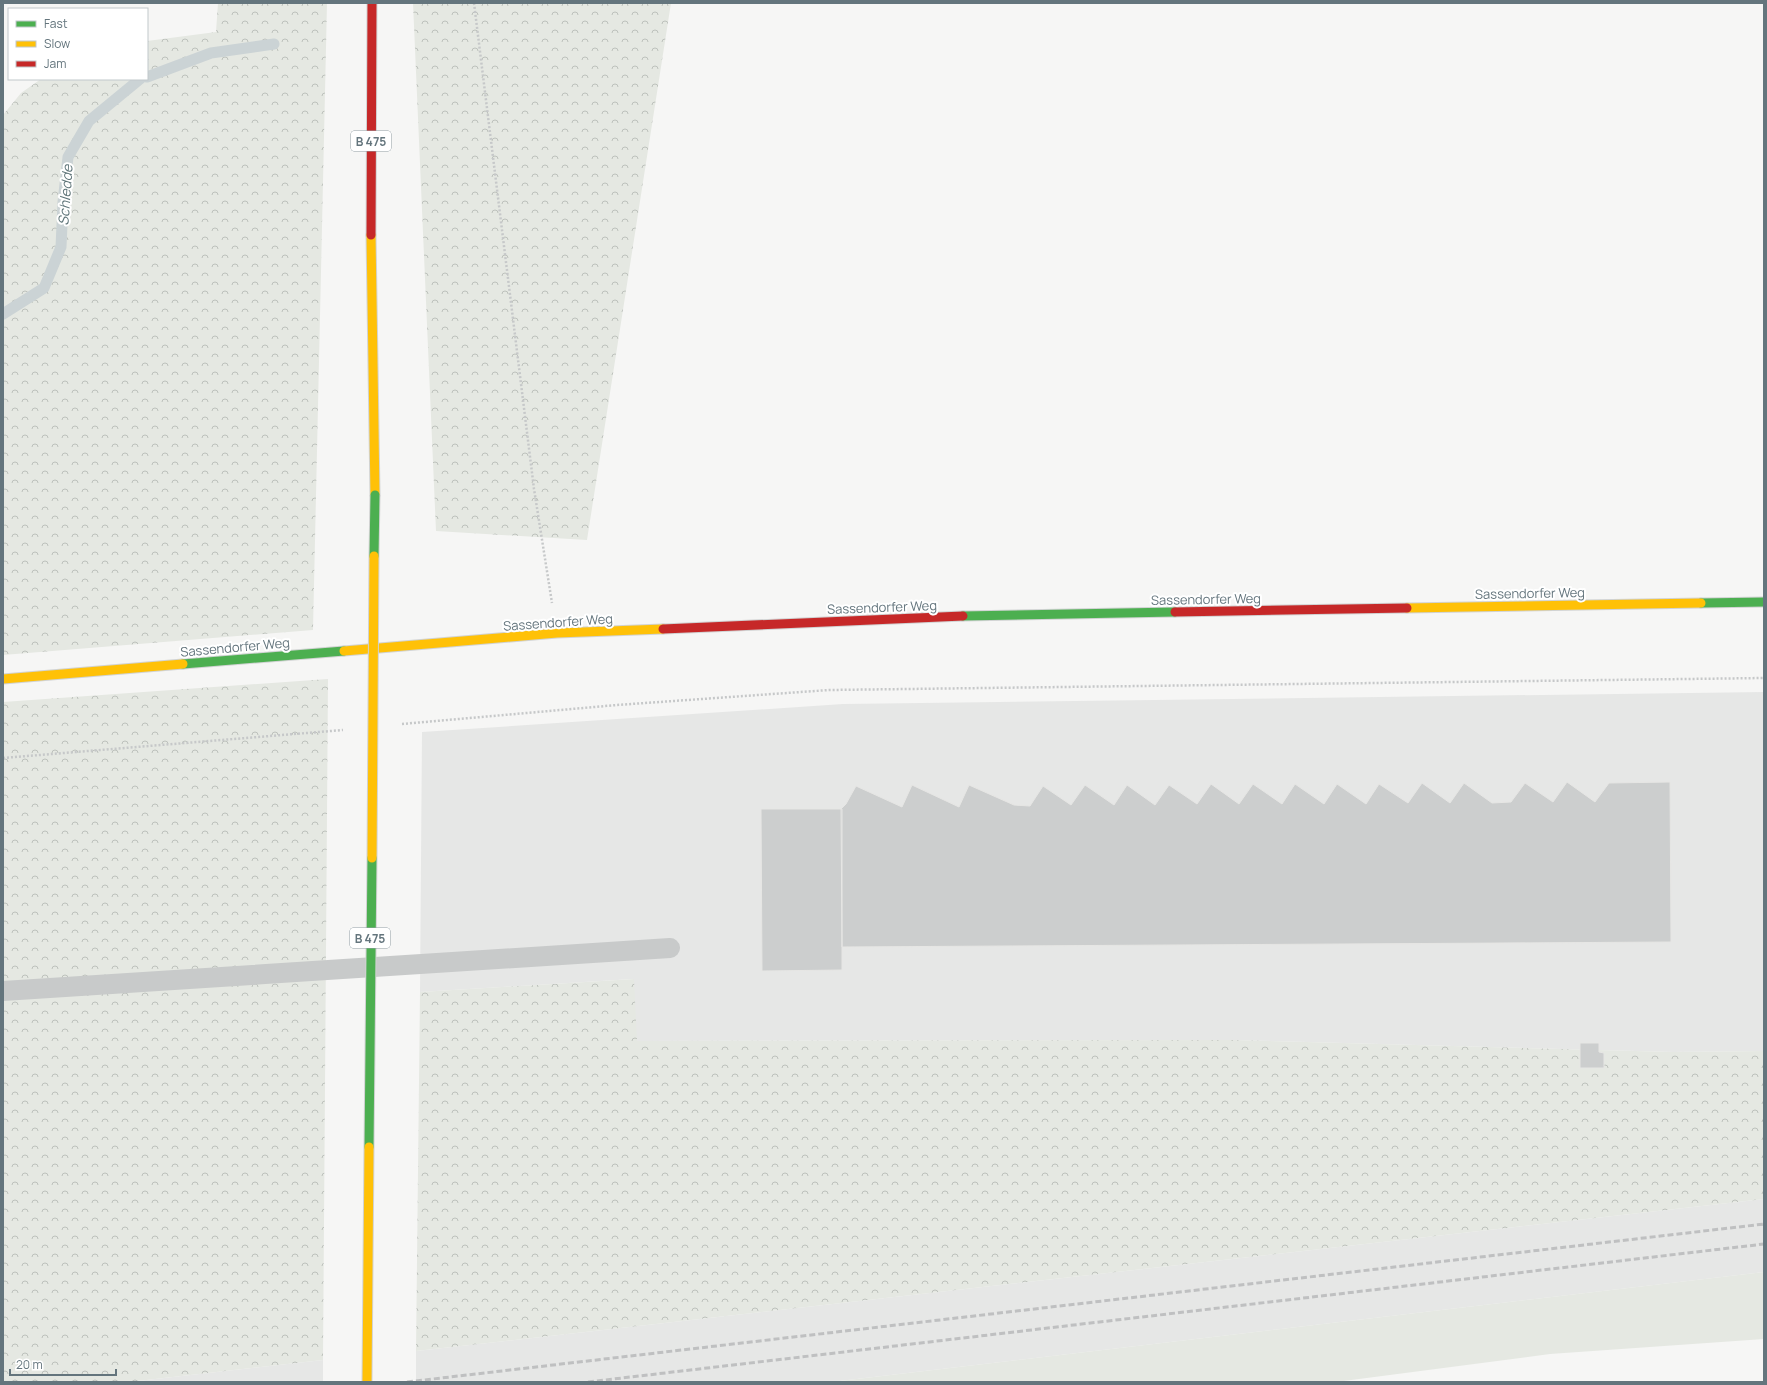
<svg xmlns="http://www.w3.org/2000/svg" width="1767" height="1385" font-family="Manrope,sans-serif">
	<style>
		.built { fill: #e6e7e6 }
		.grass { fill: #e5e8e2 }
		.forest { fill: url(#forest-crowns) }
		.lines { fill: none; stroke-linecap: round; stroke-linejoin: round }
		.stream { stroke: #cbd3d5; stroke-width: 11 }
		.building { fill: #cccece; stroke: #e6e6e4 }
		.fast-casing { stroke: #d1d3d3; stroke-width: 11 }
		.slow-casing { stroke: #d1d3d3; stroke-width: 11 }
		.jam-casing { stroke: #d1d3d3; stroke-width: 11 }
		.path { stroke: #c6c8c9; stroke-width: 2.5; stroke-dasharray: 2 2; stroke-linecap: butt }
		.lane { stroke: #c8caca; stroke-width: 20 }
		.fast { stroke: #4caf50; stroke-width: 9 }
		.slow { stroke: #ffc107; stroke-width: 9 }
		.jam { stroke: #c62828; stroke-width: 9 }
		.rail { stroke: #bfc0c1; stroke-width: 3; stroke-dasharray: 6 3; stroke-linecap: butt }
		.fast-bridge-casing { stroke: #d1d2d2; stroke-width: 11; stroke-linecap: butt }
		.slow-bridge-casing { stroke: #d1d2d2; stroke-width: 11; stroke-linecap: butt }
		.fast-bridge { stroke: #4caf50; stroke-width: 9 }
		.slow-bridge { stroke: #ffc107; stroke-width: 9 }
		.labels { text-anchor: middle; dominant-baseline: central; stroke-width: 4; stroke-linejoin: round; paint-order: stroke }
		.shield { fill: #fff; stroke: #929ea4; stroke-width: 1 }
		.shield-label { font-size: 12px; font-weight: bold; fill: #64757d }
		.street-label { font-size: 13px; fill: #64757d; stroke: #fff }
		.water-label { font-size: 14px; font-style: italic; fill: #5e7478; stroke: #fff }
	</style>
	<defs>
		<pattern id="forest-crowns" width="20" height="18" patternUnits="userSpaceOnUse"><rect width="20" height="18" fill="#e5e8e2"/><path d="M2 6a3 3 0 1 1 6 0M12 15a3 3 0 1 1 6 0" fill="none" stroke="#bdc1bc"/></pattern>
	</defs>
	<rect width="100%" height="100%" fill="#f6f6f5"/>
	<path class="built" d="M 1764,692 L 1764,1051 L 1673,1052 L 1232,1040 L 636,1041 L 633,979 L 420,992 L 422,732 L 843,704 Z
		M 1764,1199 L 1764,1272 L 831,1382 L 416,1382 L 416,1351 Z
		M 323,1360 L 323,1382 L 129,1382 Z"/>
	<path class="grass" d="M 1764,1272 L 1764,1339 L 1550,1354 L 1336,1382 L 831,1382 Z"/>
	<path class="forest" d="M 218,3 L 327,3 L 313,630 L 3,655 L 3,115 L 21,93 L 41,79 L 147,79 L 147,41 L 216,32 Z
		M 413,3 L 671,3 L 587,540 L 436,531 Z
		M 328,679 L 323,1360 L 129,1382 L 3,1382 L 3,702 Z
		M 634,979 L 637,1041 L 1232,1040 L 1673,1052 L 1764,1051 L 1764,1199 L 416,1351 L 420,992 Z"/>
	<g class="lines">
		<path class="stream" d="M 147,77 L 211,53 L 274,44
			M 3,314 L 44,288 L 61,247 L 63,202 L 68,157 L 89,121 L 140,79"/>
	</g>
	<path class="building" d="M 1567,782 L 1595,802 L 1609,783 L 1670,782 L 1671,942 L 842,947 L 841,809 L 846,804 L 856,786 L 902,807 L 912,785 L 959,807 L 969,785 L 1014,805 L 1030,806 L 1043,786 L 1071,805 L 1085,785 L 1114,805 L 1127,785 L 1155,805 L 1169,785 L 1197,804 L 1211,784 L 1239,804 L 1253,784 L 1282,804 L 1295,784 L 1324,804 L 1337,784 L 1366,804 L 1379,784 L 1408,803 L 1422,783 L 1450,803 L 1464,783 L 1492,803 L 1511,802 L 1525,783 L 1553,802 Z
		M 761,809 L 842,809 L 842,970 L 762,971 Z
		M 1580,1043 L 1599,1043 L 1599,1052 L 1604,1053 L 1604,1068 L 1580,1068 Z"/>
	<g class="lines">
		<g class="fast-casing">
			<path id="fast" d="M 1701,603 L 1764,602
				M 963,616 L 1175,612
				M 183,664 L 344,651"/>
		</g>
		<g class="slow-casing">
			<path id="slow" d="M 371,235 L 375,495
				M 1407,608 L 1701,603
				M 344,651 L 557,633 L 663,629
				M 3,679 L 183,664"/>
		</g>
		<g class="jam-casing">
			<path id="jam" d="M 371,235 L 372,3
				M 1175,612 L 1407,608
				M 663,629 L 963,616"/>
		</g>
		<path class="path" d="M 474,3 L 534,489 L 552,603
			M 402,724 L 617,705 L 829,690 L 1764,678
			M 3,758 L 343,730"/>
		<path class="lane" d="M 3,991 L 670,948"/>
		<use href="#fast" class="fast"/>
		<use href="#slow" class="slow"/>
		<use href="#jam" class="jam"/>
		<path class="rail" d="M 407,1382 L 1764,1224
			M 588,1382 L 1764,1244"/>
		<g class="fast-bridge-casing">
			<path id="fast-bridge" d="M 374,556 L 375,495
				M 369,1147 L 372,858"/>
		</g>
		<g class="slow-bridge-casing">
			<path id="slow-bridge" d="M 372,858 L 374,556
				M 367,1382 L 369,1147"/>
		</g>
		<use href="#fast-bridge" class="fast-bridge"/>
		<use href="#slow-bridge" class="slow-bridge"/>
	</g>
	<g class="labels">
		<g class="shield">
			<rect x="351" y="131" width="40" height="20" rx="3"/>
			<rect x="350" y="928" width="40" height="20" rx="3"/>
		</g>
		<g class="shield-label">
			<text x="371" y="141">B 475</text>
			<text x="370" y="938">B 475</text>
		</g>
		<g class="street-label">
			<text transform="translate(1530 593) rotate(-1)">Sassendorfer Weg</text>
			<text transform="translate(1206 599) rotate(-1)">Sassendorfer Weg</text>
			<text transform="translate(882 607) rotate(-2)">Sassendorfer Weg</text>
			<text transform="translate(558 622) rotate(-4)">Sassendorfer Weg</text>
			<text transform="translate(235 647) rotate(-5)">Sassendorfer Weg</text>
		</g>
		<g class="water-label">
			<text transform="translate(65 195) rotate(-86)">Schledde</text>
		</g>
	</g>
	<rect width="1767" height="1385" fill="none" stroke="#64757d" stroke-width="8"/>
	<rect x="8" y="8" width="140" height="72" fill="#ffffff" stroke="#c1c8cb"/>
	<rect x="16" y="21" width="20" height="6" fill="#4caf50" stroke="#c1c8cb"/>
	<text x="44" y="28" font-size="12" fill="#64757d">Fast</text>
	<rect x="16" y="41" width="20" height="6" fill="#ffc107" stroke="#c1c8cb"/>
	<text x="44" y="48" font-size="12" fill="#64757d">Slow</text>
	<rect x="16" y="61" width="20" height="6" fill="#c62828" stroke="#c1c8cb"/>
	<text x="44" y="68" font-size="12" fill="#64757d">Jam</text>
	<path d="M10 1369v6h106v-6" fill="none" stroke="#64757d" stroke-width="2"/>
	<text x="16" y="1369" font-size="12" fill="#64757d" stroke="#ffffff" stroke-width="3" paint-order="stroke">20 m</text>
</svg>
